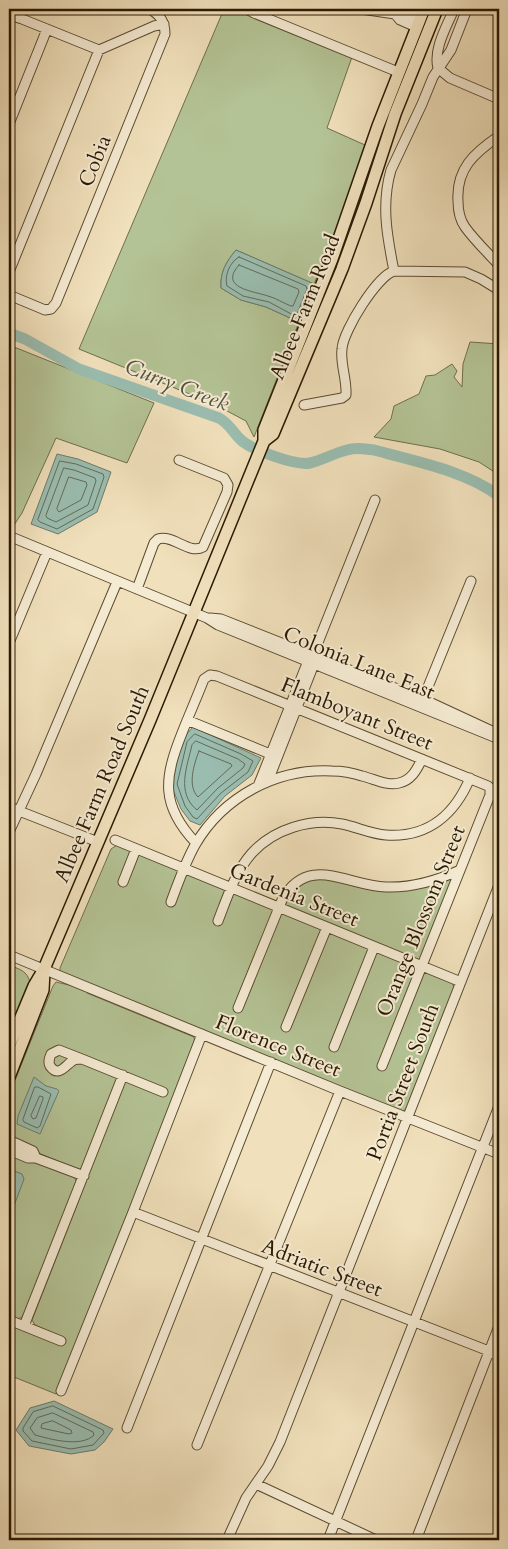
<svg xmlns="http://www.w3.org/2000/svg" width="508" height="1549" font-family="Cardo,serif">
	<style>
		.green { fill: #b4c395; stroke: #6e6e4c }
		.water { fill: #9abdb0; stroke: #6d7b6a }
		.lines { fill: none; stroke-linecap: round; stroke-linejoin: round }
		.shore { stroke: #626b59; stroke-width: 1 }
		.river { stroke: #9abdb0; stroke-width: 11 }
		.minor-casing { stroke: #5b4b30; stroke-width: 11 }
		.major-casing { stroke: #291902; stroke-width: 14 }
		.minor { stroke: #f5ebd3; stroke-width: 9 }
		.major { stroke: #f0e0bb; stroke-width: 11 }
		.labels { text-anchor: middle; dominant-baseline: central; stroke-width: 4; stroke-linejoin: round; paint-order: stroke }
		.street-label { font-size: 21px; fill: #291902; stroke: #f5ebd3 }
		.water-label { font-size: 22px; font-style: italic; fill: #51523f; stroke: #f5ebd3 }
	</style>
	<rect width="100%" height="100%" fill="#f0e0bb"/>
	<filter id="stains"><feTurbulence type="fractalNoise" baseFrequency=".004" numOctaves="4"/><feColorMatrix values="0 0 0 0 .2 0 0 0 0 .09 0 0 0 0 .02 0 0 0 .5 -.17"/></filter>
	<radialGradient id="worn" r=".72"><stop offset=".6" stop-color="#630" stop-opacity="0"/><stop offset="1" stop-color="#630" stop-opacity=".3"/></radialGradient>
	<path class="green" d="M 224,9 L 241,9 L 240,12 L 352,57 L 327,128 L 365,145 L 347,207 L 314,284 L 236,250 C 226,262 220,272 221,288 L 241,300 L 266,307 L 299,322 L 254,437 L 246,421 L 214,404 L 79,349 Z
		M 470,342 L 499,344 L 499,475 L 479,462 L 440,449 L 374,437 L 391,419 L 394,406 L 419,394 L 426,376 L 435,375 L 452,364 L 457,371 L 454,377 L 462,387 L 463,364 Z
		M 9,345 L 154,403 L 127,463 L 56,438 L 22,513 L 10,531 Z
		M 117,845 L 452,982 L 455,990 L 407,1110 L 398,1111 L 60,972 L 60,968 L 111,849 Z
		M 328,877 L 367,888 L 450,879 L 452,880 L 420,959 L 419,960 L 286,906 L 286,902 C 300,882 304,881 328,877 Z
		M 9,965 C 19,969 28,971 30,983 L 9,1035 Z
		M 56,982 L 69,985 L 88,991 L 87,993 L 194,1037 L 195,1043 L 56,1394 L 9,1375 L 9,1324 L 63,1337 L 35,1325 L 32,1320 L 89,1174 L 41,1154 L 9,1137 L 9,1095 L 53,986 Z
		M 9,1154 L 35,1161 L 74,1177 L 77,1182 L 24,1316 L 18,1319 L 9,1315 Z"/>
	<path class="water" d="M 236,250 L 314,284 L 299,322 L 266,307 L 241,300 L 221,288 C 220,272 226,262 236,250 Z
		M 57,454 L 78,459 L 111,472 L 97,512 L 58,534 L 31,524 Z
		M 193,727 L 261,758 L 252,775 L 225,796 L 200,825 L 190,821 L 181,809 L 171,785 L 182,739 Z
		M 34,1077 L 46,1086 L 57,1089 L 59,1091 L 40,1134 L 17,1124 L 18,1116 Z
		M 9,1169 L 22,1174 L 24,1179 L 9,1219 Z
		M 54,1401 L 113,1429 L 104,1442 L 95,1450 L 71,1454 L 29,1446 L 16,1430 L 30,1408 Z"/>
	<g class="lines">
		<path class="shore" d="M 239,257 L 306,286 L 307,289 L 297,314 L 293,315 L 269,302 L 243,296 L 227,286 C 224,275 230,262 239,257 Z
			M 239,265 L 298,289 L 299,292 L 293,306 L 291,306 C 283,303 276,298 268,296 C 253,291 218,288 239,265 Z
			M 60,461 L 76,464 L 103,474 L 104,477 L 93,509 L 57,529 L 40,522 L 38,520 Z
			M 64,468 L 74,470 L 95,478 L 96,481 L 88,505 L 56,522 L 47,518 L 46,516 Z
			M 69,477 L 86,482 L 87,485 L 81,500 L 59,512 L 57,509 Z
			M 195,734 L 241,754 L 253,761 L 248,772 L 221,793 L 197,819 L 193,817 L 185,806 L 177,784 L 187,742 Z
			M 196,741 L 238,759 L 245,764 L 243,768 L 218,788 L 197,810 C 176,793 187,767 192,745 Z
			M 199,751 L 231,764 L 232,766 L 198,797 C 187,786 194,764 199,751 Z
			M 35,1087 L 38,1087 L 51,1094 L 40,1126 L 37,1128 L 24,1122 L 23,1120 Z
			M 40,1096 L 43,1097 L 43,1099 L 36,1118 L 33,1119 L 31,1116 Z
			M 53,1406 L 103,1430 L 104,1433 L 93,1445 L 71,1449 L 32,1441 L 23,1431 L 23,1428 L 33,1412 Z
			M 53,1413 L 93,1432 L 94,1435 C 81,1448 50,1439 35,1435 L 30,1428 L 37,1418 Z
			M 53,1421 L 71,1430 L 72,1433 L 69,1434 L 41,1428 L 42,1424 Z"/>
		<path class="river" d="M 9,333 L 25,339 L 79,369 L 219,418 C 230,424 233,433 241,440 C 252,450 296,466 310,463 C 323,460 334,453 347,450 C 356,447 365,449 374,450 C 414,461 466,471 499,496"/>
		<g class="minor-casing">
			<path id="minor" d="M 247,9 L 254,13 L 398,72
				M 361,9 L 395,14 L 404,13 L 419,19
				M 395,14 L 400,20 L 416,27
				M 9,15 L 22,19 L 99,50 L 154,26 L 164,24
				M 438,68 L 450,78 L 499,99
				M 438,68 C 433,49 447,26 454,9
				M 9,124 L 47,29
				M 499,136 C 474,153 456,169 458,201 C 458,210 460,220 465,227 C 475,241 488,253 499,265
				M 394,271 C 387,236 381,204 391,170 L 422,104 L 433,77 L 451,50 L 467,9
				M 9,272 L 99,50
				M 9,295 L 45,310 L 51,309 L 56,303 L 165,34 C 165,22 160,14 149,9
				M 304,405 L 342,398 L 346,395 C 347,379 340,364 342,349 C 343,331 377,276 394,271 L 465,272 L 481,279 L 499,290
				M 9,536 L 207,618 L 218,625 L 499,739
				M 137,589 L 154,543 L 158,539 C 173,534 189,555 203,547 L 227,492 L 228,485 L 224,478 L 179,460
				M 210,618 L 221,619 L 423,699 L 492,731
				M 9,643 L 47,552
				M 421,704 L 471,581
				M 187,720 L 275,756
				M 268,781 L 314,664 L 314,660
				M 258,786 L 308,661 L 313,655 L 375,500
				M 9,807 L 98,842
				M 9,832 L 36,774 L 117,582
				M 115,840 L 461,982
				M 196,843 C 160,805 164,778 182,733 C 189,715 197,697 204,679 L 210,675 L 217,676 L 488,786 L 490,788 L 490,795 L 382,1066
				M 123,882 L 136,849
				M 171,902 C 178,883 185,863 195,845 C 223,797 276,768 332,771 C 342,771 353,773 362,776 C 375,779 386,786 399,783 C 412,780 417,769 422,759
				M 218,921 C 227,898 235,872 252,853 C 274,829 310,818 342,824 C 357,827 371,834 386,835 C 428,838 455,814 470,778
				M 9,955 L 340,1091 L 499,1154
				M 238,1008 L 282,900 C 308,853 347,886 386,887 C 413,888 436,881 460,870
				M 286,1027 L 327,927
				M 334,1047 L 374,947
				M 59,1050 L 82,1059 C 80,1059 76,1059 74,1060 C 67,1063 59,1079 50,1066 C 48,1062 49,1059 51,1054 Z
				M 82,1059 L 163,1092
				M 9,1140 L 33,1151 L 36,1158 L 28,1158 L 9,1150
				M 36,1158 L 84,1176
				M 133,1212 L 499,1355
				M 9,1320 L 61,1341
				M 24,1326 L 123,1075
				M 61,1391 L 133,1212 L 202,1034
				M 127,1428 L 271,1062
				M 197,1445 L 340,1091
				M 256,1484 L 376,1540
				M 227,1540 L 246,1498 L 268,1466 L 280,1442 L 499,885
				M 328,1540 L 499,1106
				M 416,1540 L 499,1326"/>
		</g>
		<g class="major-casing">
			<path id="major" d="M 264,441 L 264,430 L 332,259 L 378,126 L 424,9
				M 9,1046 L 34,986 L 44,969 L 150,720 L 264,441 L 273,434 L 342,269 L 366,203 L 395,114 L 437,9
				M 9,1077 L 43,990 L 44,971"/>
		</g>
		<use href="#minor" class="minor"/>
		<use href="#major" class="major"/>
	</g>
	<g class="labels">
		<g class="street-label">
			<text transform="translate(95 161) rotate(-68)">Cobia</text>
			<text transform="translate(305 307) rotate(-68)">Albee Farm Road</text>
			<text transform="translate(359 663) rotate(22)">Colonia Lane East</text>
			<text transform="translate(357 714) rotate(22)">Flamboyant Street</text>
			<text transform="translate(102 784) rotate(-67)">Albee Farm Road South</text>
			<text transform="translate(294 895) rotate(22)">Gardenia Street</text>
			<text transform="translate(421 921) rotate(-68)">Orange Blossom Street</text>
			<text transform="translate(278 1046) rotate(22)">Florence Street</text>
			<text transform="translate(403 1082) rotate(-69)">Portia Street South</text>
			<text transform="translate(322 1268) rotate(21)">Adriatic Street</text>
		</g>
		<g class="water-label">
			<text transform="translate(177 385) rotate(21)">Curry Creek</text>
		</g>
	</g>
	<rect width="508" height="1549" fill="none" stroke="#f0e0bb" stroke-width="30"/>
	<rect x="10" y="10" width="488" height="1529" fill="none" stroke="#291902" stroke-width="2.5"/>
	<rect x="15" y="15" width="478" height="1519" fill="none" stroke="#291902"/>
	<rect width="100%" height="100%" filter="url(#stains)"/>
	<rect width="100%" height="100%" fill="url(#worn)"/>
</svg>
